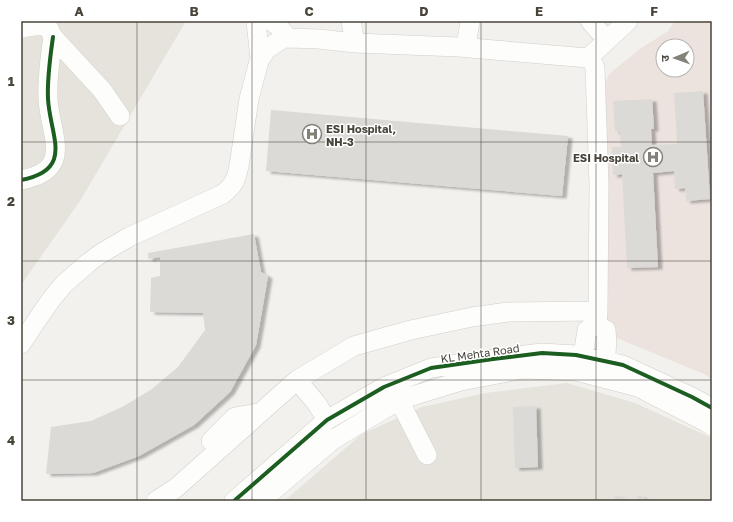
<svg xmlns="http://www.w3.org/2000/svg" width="733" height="522" font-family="'Golos Text','Noto Sans Devanagari',sans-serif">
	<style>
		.residential { fill: #e5e3dc }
		.medical { fill: #ece3df; fill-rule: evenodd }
		.building { fill: #dcdad6; filter: url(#shadow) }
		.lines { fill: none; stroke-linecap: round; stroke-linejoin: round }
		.minor-casing { stroke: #d0cfcb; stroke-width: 20 }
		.minor { stroke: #fdfdfc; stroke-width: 19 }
		.cycleway-casing { stroke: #fff; stroke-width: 6 }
		.cycleway { stroke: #1b5e20; stroke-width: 4 }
		.grid { fill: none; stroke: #48443a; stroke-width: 1; stroke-opacity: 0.55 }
		.labels { text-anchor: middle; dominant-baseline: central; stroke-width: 3; stroke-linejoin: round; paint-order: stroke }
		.poi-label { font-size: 11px; font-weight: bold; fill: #48443a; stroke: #fff; text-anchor: start }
		.street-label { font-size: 11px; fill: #48443a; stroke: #fff }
		.neatline { fill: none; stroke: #48443a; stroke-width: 1.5 }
		.grid-label { font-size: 13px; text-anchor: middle; font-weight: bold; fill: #48443a }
	</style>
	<defs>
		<filter id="shadow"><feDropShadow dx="4.5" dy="2.5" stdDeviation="1" flood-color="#0004"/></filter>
	</defs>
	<rect width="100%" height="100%" fill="#f2f1ee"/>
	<path class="residential" d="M 21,21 L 186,21 L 80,201 L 21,285 Z
		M 567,383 L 635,403 L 712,438 L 712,501 L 284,501 L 362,434 L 422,407 L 485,393 Z"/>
	<path class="medical" d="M 675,21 L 712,21 L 712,379 L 704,374 L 595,329 L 589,215 L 599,98 L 609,74 L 641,48 L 667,32 ZM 663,46 L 687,46 L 687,70 L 663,70 Z"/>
	<path class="building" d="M 703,91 L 710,199 L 686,201 L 685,188 L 675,189 L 674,171 L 653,173 L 658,267 L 627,268 L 622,174 L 613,175 L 612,147 L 621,147 L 620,131 L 615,132 L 613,101 L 652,99 L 654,129 L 651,129 L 652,145 L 677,144 L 674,93 Z
		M 271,110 L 568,136 L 562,196 L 266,171 Z
		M 254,234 L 261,272 L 268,276 L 256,345 L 230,392 L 194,425 L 139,456 L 93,473 L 46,474 L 51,427 L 91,421 L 124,406 L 152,389 L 178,367 L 205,330 L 203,313 L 150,312 L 151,278 L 160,276 L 160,257 L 148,259 L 148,253 Z
		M 536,406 L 538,467 L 515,468 L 513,407 Z
		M 615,495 L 629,501 L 613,501 Z
		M 639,495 L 649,501 L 635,501 Z"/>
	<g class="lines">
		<g class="minor-casing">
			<path id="minor" d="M 45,21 L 53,37 L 102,90 L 120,116
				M 256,21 L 260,59
				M 271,21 L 279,27 L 288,38
				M 351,21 L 355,43
				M 590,21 L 607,40
				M 21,28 L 46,24
				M 466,47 L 470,21
				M 588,58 L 628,21
				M 21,180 C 75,170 50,136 48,99 C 47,78 50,58 53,37
				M 597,325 L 606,330 C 607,340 607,350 605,361
				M 21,344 L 41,314 L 53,297 L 64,284 L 88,263 L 100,254 L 129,237 L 223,194 C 234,185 236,180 239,166 L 249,99 L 258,65 L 260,59 L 267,49 L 282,39 L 288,38 L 319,39 L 355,43 L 459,47 L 588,58 L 593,63 L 595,68 L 599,184 L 598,311 L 597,325
				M 583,356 L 587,330 L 597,325
				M 297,380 L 354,346 L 411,330 L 472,317 L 508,312 L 598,311
				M 399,400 L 427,455
				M 211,441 L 235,417 L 259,413
				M 156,501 L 176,488 L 297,380 L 317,404 L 327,420
				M 234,501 L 327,420 L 384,387 L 431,368 L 493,359 L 542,353 L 576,355 L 623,365 L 692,397 L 712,408
				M 261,501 L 334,439 L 399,400 L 461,381 L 523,369 L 576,371 L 638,387 L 706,422 L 712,426"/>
		</g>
		<use href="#minor" class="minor"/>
		<g class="cycleway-casing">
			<path id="cycleway" d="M 21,180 C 75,170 50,136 48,99 C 47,78 50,58 53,37
				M 234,501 L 327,420 L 384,387 L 431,368 L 493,359 L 542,353 L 576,355 L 623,365 L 692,397 L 712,408"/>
		</g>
		<use href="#cycleway" class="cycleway"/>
	</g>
	<path class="grid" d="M 137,21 L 137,501M 252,21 L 252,501M 366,21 L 366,501M 481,21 L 481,501M 596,21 L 596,501M 21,142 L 712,142M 21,261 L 712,261M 21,380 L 712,380"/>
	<defs>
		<g id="hospital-ring" transform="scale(1)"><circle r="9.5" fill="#fff" stroke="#848179" stroke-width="1.5"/><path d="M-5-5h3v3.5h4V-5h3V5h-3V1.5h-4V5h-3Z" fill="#848179"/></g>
	</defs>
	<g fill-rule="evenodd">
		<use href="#hospital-ring" x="312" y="134"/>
		<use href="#hospital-ring" x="653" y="157"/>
	</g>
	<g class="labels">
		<g class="poi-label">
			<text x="326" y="128">ESI Hospital,<tspan x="326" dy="13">NH-3</tspan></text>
			<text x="639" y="157" text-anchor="end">ESI Hospital</text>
		</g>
		<g class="street-label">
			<text transform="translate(480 353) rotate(-8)">KL Mehta Road</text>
		</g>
	</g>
	<rect width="733" height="522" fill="none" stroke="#ffffff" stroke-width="44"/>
	<g transform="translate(675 58) rotate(268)"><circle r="19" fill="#ffffff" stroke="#b6b4b0"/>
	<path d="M0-3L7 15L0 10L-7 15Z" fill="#848179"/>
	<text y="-6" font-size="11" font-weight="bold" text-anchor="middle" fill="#48443a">उ</text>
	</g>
	<rect x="22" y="22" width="689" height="478" class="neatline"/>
	<g class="grid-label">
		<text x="79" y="16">A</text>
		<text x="194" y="16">B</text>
		<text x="309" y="16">C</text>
		<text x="424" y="16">D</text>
		<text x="539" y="16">E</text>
		<text x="654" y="16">F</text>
		<text x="11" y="86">1</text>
		<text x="11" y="206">2</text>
		<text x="11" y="325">3</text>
		<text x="11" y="445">4</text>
	</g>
</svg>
